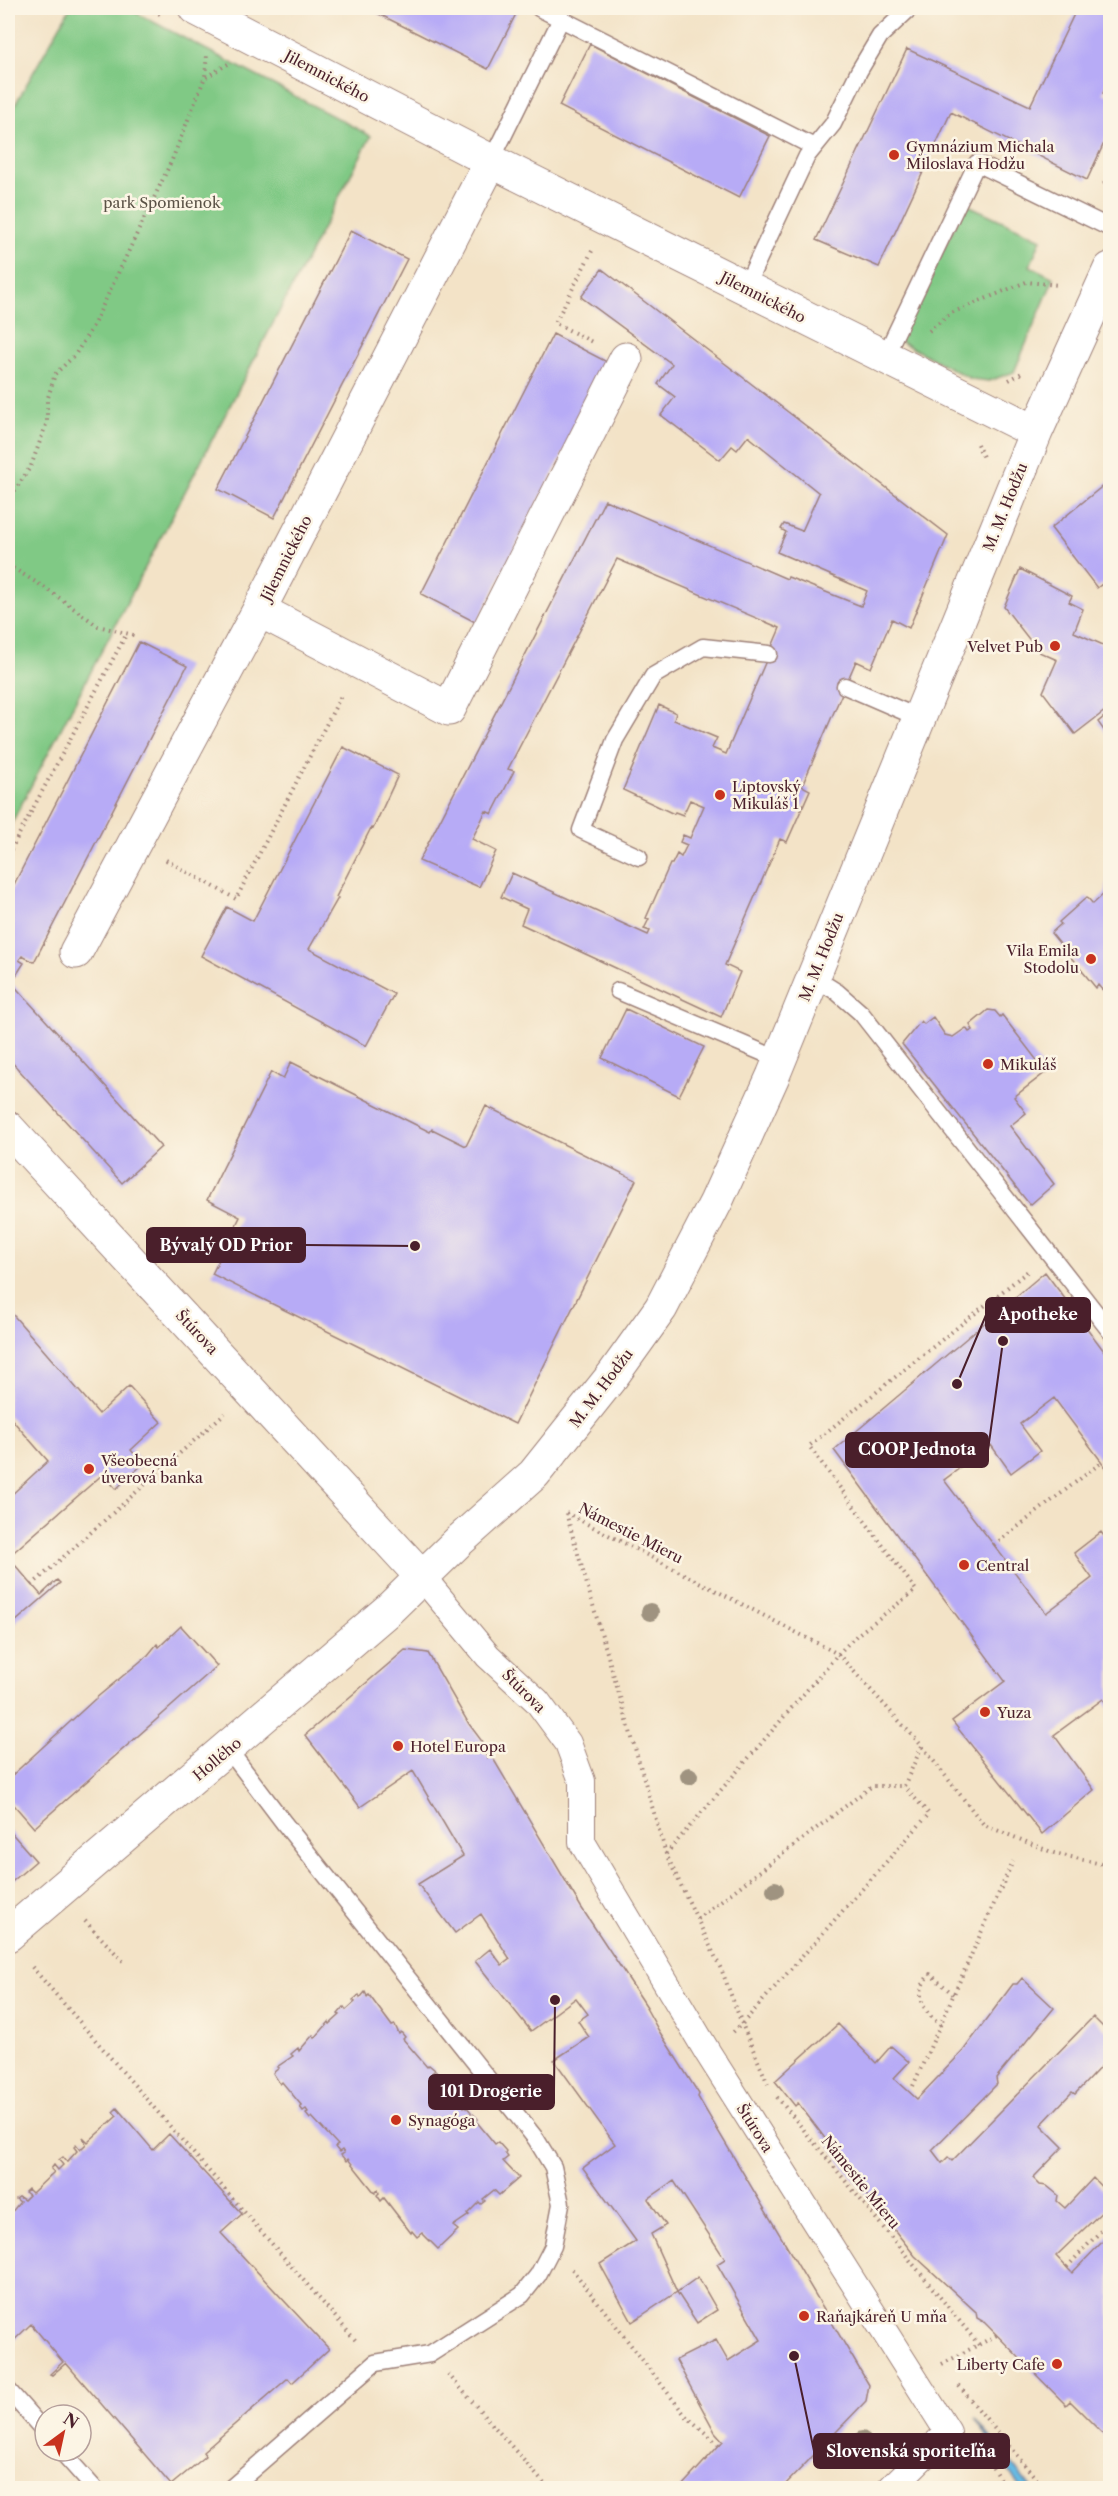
<svg xmlns="http://www.w3.org/2000/svg" width="1118" height="2496" font-family="'Libre Caslon Text',serif">
	<style>
		.green { fill: #80c985; stroke: #657458; stroke-width: 1.5 }
		.water { fill: #68bbe4; stroke: #596d88; stroke-width: 1.5 }
		.building { fill: #b7abf6 }
		.lines { fill: none; stroke-linecap: round; stroke-linejoin: round }
		.service-casing { stroke: #9e8179; stroke-width: 19 }
		.pedestrian-casing { stroke: #9e8179; stroke-width: 28 }
		.minor-casing { stroke: #9e8179; stroke-width: 35 }
		.path { stroke: #9e8179; stroke-width: 4; stroke-dasharray: 1.5 4.5; stroke-linecap: butt }
		.service { stroke: #fff; stroke-width: 16 }
		.pedestrian { stroke: #fff; stroke-width: 26 }
		.minor { stroke: #fff; stroke-width: 33 }
		.tree { fill: #9f9380 }
		.poi-dot { fill: #c8321e; stroke: #fcf5e5; stroke-width: 2 }
		.labels { text-anchor: middle; dominant-baseline: central; stroke-width: 5; stroke-linejoin: round; paint-order: stroke }
		.street-label { font-size: 15px; fill: #4a1f2b; stroke: #fcf5e5 }
		.poi-label { font-size: 15px; fill: #4a1f2b; stroke: #fcf5e5; text-anchor: start }
		.park-label { font-size: 15px; fill: #5a5246; stroke: #fcf5e5 }
		.leader { fill: none; stroke: #4a1f2b; stroke-width: 2 }
		.callout-dot { fill: #4a1f2b; stroke: #fcf5e5; stroke-width: 2 }
		.callout { fill: #4a1f2b; stroke: #4a1f2b; stroke-width: 2 }
		.callout-label { font-size: 16px; text-anchor: middle; font-weight: bold; fill: #fff }
	</style>
	<rect width="100%" height="100%" fill="#fcf5e5"/>
	<filter id="ink" filterUnits="userSpaceOnUse"><feTurbulence type="fractalNoise" baseFrequency=".0167" numOctaves="2"/><feDisplacementMap in="SourceGraphic" scale="12" xChannelSelector="R" yChannelSelector="G"/><feConvolveMatrix kernelMatrix="1 2 1 2 8 2 1 2 1" color-interpolation-filters="sRGB"/></filter>
	<filter id="wash" filterUnits="userSpaceOnUse"><feTurbulence type="fractalNoise" baseFrequency=".008" numOctaves="4" result="noise"/><feDisplacementMap in="SourceGraphic" scale="24" xChannelSelector="R" yChannelSelector="G"/><feGaussianBlur stdDeviation="1.35" result="paint"/><feColorMatrix in="noise" values="0 0 0 0 0 0 0 0 0 0 0 0 0 0 0 0 0 1.4 0 .05"/><feComposite in="paint" operator="in"/></filter>
	<g filter="url(#wash)">
		<rect width="100%" height="100%" fill="#f3e3c7"/>
		<path class="green" d="M 70,8 L 127,8 L 371,136 L 8,830 L 8,117 Z
			M 966,204 L 1041,239 L 1030,266 L 1054,278 L 1014,372 L 989,381 L 971,379 L 897,340 Z"/>
		<path class="water" d="M 975,2418 L 1031,2488 L 1020,2488 Z"/>
		<g id="blocks">
			<path class="building" d="M 367,8 L 519,8 L 488,69 Z
				M 1077,8 L 1110,8 L 1110,78 L 1103,93 L 1110,96 L 1110,130 L 1087,180 L 951,112 L 879,267 L 816,240 L 907,49 L 1030,106 Z
				M 590,44 L 770,136 L 739,198 L 559,106 Z
				M 351,230 L 407,259 L 274,518 L 218,489 Z
				M 602,269 L 948,535 L 909,628 L 892,619 L 871,668 L 856,661 L 802,786 L 810,790 L 787,842 L 780,839 L 725,965 L 740,972 L 721,1017 L 521,924 L 527,909 L 501,897 L 512,873 L 648,935 L 650,931 L 644,929 L 649,919 L 646,918 L 670,864 L 672,864 L 677,854 L 681,857 L 687,845 L 680,842 L 683,835 L 690,838 L 704,806 L 690,800 L 683,815 L 675,812 L 674,814 L 623,790 L 659,705 L 676,713 L 674,720 L 717,738 L 712,748 L 726,754 L 780,628 L 617,559 L 508,769 L 514,771 L 492,814 L 486,811 L 472,839 L 496,851 L 479,887 L 419,861 L 605,500 L 787,579 L 788,577 L 861,606 L 867,591 L 777,552 L 786,532 L 781,529 L 784,524 L 802,531 L 819,493 L 748,436 L 737,450 L 732,446 L 720,460 L 661,415 L 675,397 L 658,384 L 672,364 L 581,297 Z
				M 553,334 L 609,363 L 477,623 L 421,594 Z
				M 1110,480 L 1110,595 L 1102,584 L 1097,588 L 1051,528 Z
				M 1020,569 L 1072,596 L 1069,602 L 1083,609 L 1074,632 L 1110,648 L 1110,707 L 1075,734 L 1043,692 L 1057,660 L 1039,652 L 1004,607 Z
				M 139,642 L 187,666 L 34,962 L 22,956 L 19,960 L 24,963 L 15,977 L 9,974 L 8,976 L 8,896 Z
				M 1110,712 L 1110,739 L 1098,722 Z
				M 343,747 L 398,775 L 373,829 L 371,828 L 336,897 L 338,898 L 309,949 L 394,994 L 366,1046 L 201,956 L 227,907 L 253,921 Z
				M 1109,865 L 1110,865 L 1110,999 L 1098,985 L 1096,988 L 1051,933 L 1061,924 L 1059,922 L 1087,897 L 1093,904 L 1106,892 Z
				M 8,979 L 161,1147 L 122,1183 L 8,1058 Z
				M 626,1009 L 704,1047 L 679,1096 L 602,1058 Z
				M 988,1010 L 995,1011 L 1000,1017 L 1002,1015 L 1046,1072 L 1014,1097 L 1026,1113 L 1010,1126 L 1054,1184 L 1030,1205 L 902,1044 L 921,1021 L 924,1024 L 933,1017 L 945,1035 L 953,1037 L 966,1028 L 969,1032 L 973,1030 L 970,1025 Z
				M 291,1062 L 430,1132 L 432,1129 L 466,1146 L 486,1106 L 636,1180 L 515,1424 L 212,1274 L 240,1217 L 207,1200 L 271,1072 L 283,1079 Z
				M 1045,1272 L 1110,1359 L 1110,1473 L 1054,1398 L 1020,1424 L 1040,1451 L 1011,1473 L 991,1445 L 944,1480 L 1046,1613 L 1092,1578 L 1074,1553 L 1101,1532 L 1110,1544 L 1110,1708 L 1103,1699 L 1054,1735 L 1094,1790 L 1042,1834 L 952,1721 L 1005,1681 L 834,1450 Z
				M 8,1309 L 99,1414 L 129,1386 L 161,1422 L 131,1450 L 143,1464 L 116,1489 L 103,1474 L 8,1557 L 41,1595 L 57,1580 L 60,1583 L 8,1628 L 8,1498 L 48,1461 L 8,1415 Z
				M 181,1626 L 217,1666 L 34,1828 L 8,1798 L 8,1779 L 95,1699 L 148,1655 L 157,1644 L 159,1647 Z
				M 405,1650 L 428,1653 L 469,1724 L 481,1740 L 483,1745 L 480,1747 L 488,1758 L 490,1756 L 494,1760 L 581,1907 L 647,2007 L 646,2008 L 659,2031 L 699,2094 L 698,2097 L 869,2385 L 866,2401 L 782,2488 L 680,2488 L 723,2441 L 715,2432 L 676,2360 L 716,2340 L 728,2361 L 761,2340 L 717,2264 L 725,2259 L 674,2181 L 648,2199 L 666,2225 L 651,2234 L 677,2292 L 698,2277 L 717,2310 L 697,2323 L 677,2292 L 632,2322 L 600,2264 L 636,2241 L 583,2168 L 615,2144 L 554,2060 L 589,2037 L 578,2021 L 588,2014 L 576,1998 L 531,2031 L 475,1961 L 490,1949 L 502,1965 L 510,1959 L 481,1914 L 455,1933 L 418,1884 L 463,1856 L 413,1771 L 360,1807 L 305,1735 Z
				M 8,1829 L 36,1861 L 8,1885 Z
				M 1022,1978 L 1054,2008 L 996,2078 L 997,2084 L 932,2150 L 942,2163 L 948,2157 L 952,2161 L 1093,2017 L 1110,2034 L 1110,2057 L 1075,2094 L 1072,2092 L 1041,2125 L 1063,2147 L 1033,2178 L 1040,2185 L 1047,2186 L 1058,2195 L 1057,2201 L 1065,2208 L 1093,2178 L 1110,2196 L 1110,2204 L 1056,2256 L 1072,2273 L 1110,2234 L 1110,2441 L 1070,2401 L 1066,2405 L 984,2322 L 977,2318 L 976,2312 L 915,2256 L 850,2174 L 838,2159 L 840,2158 L 798,2103 L 795,2106 L 775,2081 L 838,2024 L 876,2063 L 891,2046 L 909,2062 L 894,2078 L 917,2099 L 963,2051 L 1013,1984 L 1017,1984 Z
				M 365,1992 L 367,1996 L 366,1998 L 369,1995 L 392,2026 L 395,2025 L 399,2034 L 401,2032 L 405,2037 L 403,2039 L 427,2067 L 429,2065 L 435,2070 L 432,2073 L 434,2074 L 436,2072 L 441,2079 L 440,2080 L 464,2107 L 466,2106 L 471,2112 L 471,2115 L 473,2114 L 478,2119 L 476,2121 L 495,2144 L 498,2142 L 506,2151 L 505,2153 L 508,2157 L 503,2161 L 519,2178 L 499,2195 L 494,2190 L 483,2199 L 485,2201 L 481,2204 L 479,2202 L 467,2214 L 469,2215 L 453,2226 L 458,2230 L 438,2249 L 422,2233 L 417,2237 L 412,2231 L 411,2233 L 384,2198 L 381,2201 L 377,2195 L 379,2193 L 378,2190 L 375,2193 L 348,2159 L 346,2161 L 341,2155 L 344,2153 L 342,2150 L 339,2152 L 335,2147 L 338,2145 L 312,2117 L 310,2119 L 306,2114 L 308,2112 L 306,2109 L 303,2111 L 300,2107 L 302,2106 L 282,2082 L 280,2084 L 273,2073 L 279,2068 L 277,2067 L 293,2056 L 291,2054 L 298,2048 L 299,2051 L 313,2035 L 315,2038 L 329,2022 L 330,2024 L 340,2015 L 338,2014 L 344,2007 L 346,2010 L 355,2002 L 353,2000 L 359,1995 L 360,1998 Z
				M 117,2108 L 153,2150 L 169,2134 L 242,2214 L 221,2233 L 329,2349 L 292,2383 L 288,2378 L 203,2452 L 206,2456 L 171,2485 L 66,2363 L 52,2375 L 50,2374 L 63,2362 L 31,2324 L 8,2346 L 8,2210 L 11,2213 L 20,2202 L 16,2199 L 19,2197 L 24,2200 L 29,2195 L 25,2192 L 28,2189 L 32,2193 L 54,2172 L 51,2169 L 54,2165 L 58,2170 L 63,2165 L 59,2160 L 63,2157 L 67,2162 L 77,2151 L 74,2147 L 76,2145 L 80,2150 L 86,2144 L 83,2137 L 88,2142 L 117,2116 L 113,2112 Z"/>
		</g>
	</g>
	<g filter="url(#ink)">
		<use href="#blocks" fill-opacity="0" stroke="#9e8179" stroke-width="1.5"/>
		<g class="lines">
			<g class="service-casing">
				<path id="service" d="M 561,19 L 814,147
					M 491,161 L 561,19 L 539,8
					M 745,288 L 807,156 L 833,124 L 859,71 L 880,36 L 910,8
					M 884,358 L 977,163 L 1110,228
					M 845,686 L 919,718
					M 639,857 L 581,830 L 615,740 L 653,676 L 703,647 L 769,654
					M 813,977 L 837,992 L 861,1013 L 1110,1331
					M 618,991 L 780,1060
					M 228,1749 L 284,1823 L 536,2139 L 553,2167 L 561,2204 L 553,2246 L 538,2275 L 522,2295 L 430,2354 L 375,2363 L 231,2488
					M 8,2390 L 45,2432
					M 61,2451 L 94,2488"/>
			</g>
			<g class="pedestrian-casing">
				<path id="pedestrian" d="M 423,1578 L 488,1656 L 537,1701 L 568,1743 L 582,1781 L 582,1842 L 708,2053 L 948,2432 L 891,2488"/>
			</g>
			<g class="minor-casing">
				<path id="minor" d="M 195,8 L 491,161 L 1036,432
					M 259,610 L 449,709 L 626,359
					M 76,952 L 259,610 L 491,161
					M 8,1128 L 423,1578
					M 8,1935 L 387,1611 L 460,1540 L 534,1474 L 613,1375 L 661,1308 L 716,1202 L 773,1076 L 1036,432 L 1110,269"/>
			</g>
			<path class="path" d="M 148,8 L 160,14
				M 206,77 L 228,64
				M 1104,184 L 1110,170
				M 592,251 L 555,323 L 594,343
				M 929,331 L 951,313 L 1026,282 L 1059,285
				M 1009,380 L 1022,373
				M 977,444 L 984,459
				M 8,501 L 31,466 L 47,422 L 47,401 L 55,374 L 75,355 L 94,324 L 172,160 L 205,77 L 207,54
				M 8,565 L 47,589 L 98,626 L 137,636
				M 8,855 L 127,633
				M 166,860 L 236,899 L 342,694
				M 566,1513 L 838,1654 L 922,1746 L 984,1825 L 1054,1853 L 1110,1866
				M 566,1513 L 666,1854 L 722,1971 L 742,2024 L 732,2033
				M 994,1545 L 1102,1462
				M 32,1585 L 225,1413
				M 666,1854 L 838,1654 L 857,1635 L 916,1590 L 809,1446 L 1028,1271
				M 697,1919 L 872,1786 L 904,1786 L 922,1746
				M 85,1921 L 123,1961
				M 32,1967 L 357,2342
				M 941,2025 C 922,2012 913,1992 930,1974 L 954,1995
				M 768,2084 L 742,2024 L 929,1814 L 904,1786
				M 913,2086 L 1013,1861
				M 777,2097 L 979,2345
				M 1067,2267 L 1110,2221
				M 572,2269 L 685,2415 L 719,2445
				M 942,2364 L 997,2335
				M 448,2374 L 548,2488
				M 959,2386 L 1044,2488
				M 977,2442 L 1005,2488"/>
			<use href="#service" class="service"/>
			<use href="#pedestrian" class="pedestrian"/>
			<use href="#minor" class="minor"/>
		</g>
		<g class="tree">
			<circle cx="650" cy="1612" r="9"/>
			<circle cx="689" cy="1776" r="9"/>
			<circle cx="775" cy="1890" r="9"/>
			<circle cx="862" cy="2440" r="9"/>
		</g>
	</g>
	<g class="poi-dot">
		<circle cx="894" cy="155" r="6"/>
		<circle cx="1055" cy="646" r="6"/>
		<circle cx="720" cy="795" r="6"/>
		<circle cx="1091" cy="959" r="6"/>
		<circle cx="988" cy="1064" r="6"/>
		<circle cx="89" cy="1469" r="6"/>
		<circle cx="964" cy="1565" r="6"/>
		<circle cx="985" cy="1712" r="6"/>
		<circle cx="398" cy="1746" r="6"/>
		<circle cx="396" cy="2120" r="6"/>
		<circle cx="804" cy="2316" r="6"/>
		<circle cx="1057" cy="2364" r="6"/>
	</g>
	<g class="labels">
		<g class="street-label">
			<text transform="translate(327 76) rotate(28)">Jilemnického</text>
			<text transform="translate(763 297) rotate(27)">Jilemnického</text>
			<text transform="translate(1005 507) rotate(-68)">M. M. Hodžu</text>
			<text transform="translate(286 558) rotate(-63)">Jilemnického</text>
			<text transform="translate(821 957) rotate(-68)">M. M. Hodžu</text>
			<text transform="translate(197 1332) rotate(47)">Štúrova</text>
			<text transform="translate(601 1388) rotate(-53)">M. M. Hodžu</text>
			<text transform="translate(631 1533) rotate(27)">Námestie Mieru</text>
			<text transform="translate(524 1691) rotate(45)">Štúrova</text>
			<text transform="translate(217 1759) rotate(-40)">Hollého</text>
			<text transform="translate(755 2128) rotate(58)">Štúrova</text>
			<text transform="translate(861 2182) rotate(51)">Námestie Mieru</text>
		</g>
		<g class="poi-label">
			<text x="906" y="146">Gymnázium Michala<tspan x="906" dy="17">Miloslava Hodžu</tspan></text>
			<text x="1043" y="646" text-anchor="end">Velvet Pub</text>
			<text x="732" y="786">Liptovský<tspan x="732" dy="17">Mikuláš 1</tspan></text>
			<text x="1079" y="950" text-anchor="end">Vila Emila<tspan x="1079" dy="17">Stodolu</tspan></text>
			<text x="1000" y="1064">Mikuláš</text>
			<text x="101" y="1460">Všeobecná<tspan x="101" dy="17">úverová banka</tspan></text>
			<text x="976" y="1565">Central</text>
			<text x="997" y="1712">Yuza</text>
			<text x="410" y="1746">Hotel Europa</text>
			<text x="408" y="2120">Synagóga</text>
			<text x="816" y="2316">Raňajkáreň U mňa</text>
			<text x="1045" y="2364" text-anchor="end">Liberty Cafe</text>
		</g>
		<g class="park-label">
			<text x="162" y="202">park Spomienok</text>
		</g>
	</g>
	<path class="leader" d="M415 1246L305 1245M957 1384L986 1315M1003 1341L988 1450M555 2000L554 2092M794 2356L814 2451"/>
	<g class="callout-dot">
		<circle cx="415" cy="1246" r="6"/>
		<circle cx="957" cy="1384" r="6"/>
		<circle cx="1003" cy="1341" r="6"/>
		<circle cx="555" cy="2000" r="6"/>
		<circle cx="794" cy="2356" r="6"/>
	</g>
	<g class="callout">
		<rect x="147" y="1228" width="158" height="34" rx="6"/>
		<rect x="986" y="1298" width="104" height="34" rx="6"/>
		<rect x="846" y="1433" width="142" height="34" rx="6"/>
		<rect x="429" y="2075" width="125" height="34" rx="6"/>
		<rect x="814" y="2434" width="195" height="34" rx="6"/>
	</g>
	<g class="callout-label">
		<text x="226" y="1251">Bývalý OD Prior</text>
		<text x="1038" y="1320">Apotheke</text>
		<text x="917" y="1455">COOP Jednota</text>
		<text x="491" y="2097">101 Drogerie</text>
		<text x="911" y="2457">Slovenská sporiteľňa</text>
	</g>
	<rect width="1118" height="2496" fill="none" stroke="#fcf5e5" stroke-width="30"/>
	<g transform="translate(63 2433) rotate(33)"><circle r="28" fill="#fcf5e5" stroke="#b59f9b" stroke-width="1.5"/>
	<path d="M0-4.5L10 22L0 15L-10 22Z" fill="#c8321e"/>
	<text y="-9" font-size="16" font-weight="bold" text-anchor="middle" fill="#4a1f2b">N</text>
	</g>
</svg>
